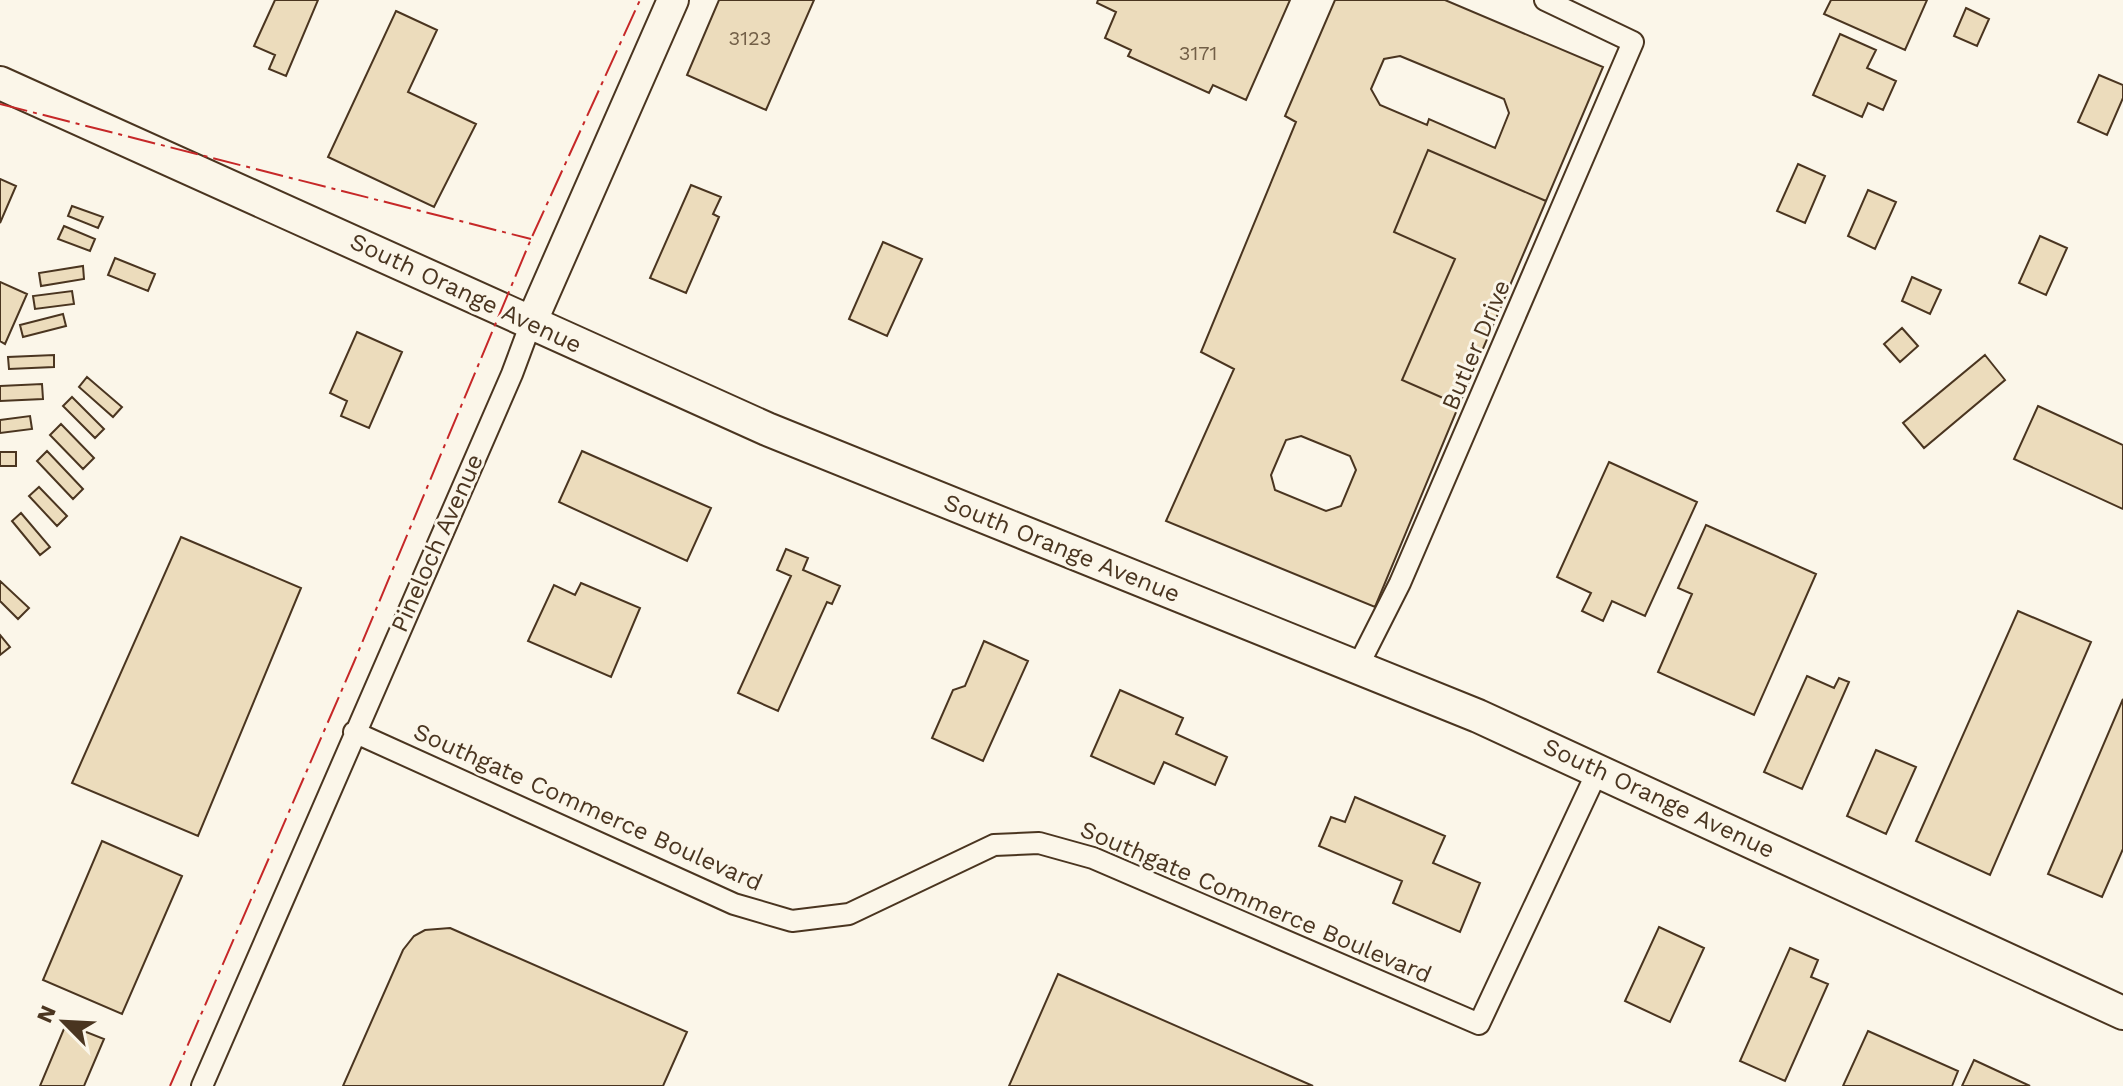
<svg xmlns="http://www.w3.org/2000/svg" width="2123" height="1086" font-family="'Work Sans',sans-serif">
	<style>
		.building { fill: #ecdcbc; stroke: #4a3520; stroke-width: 2; fill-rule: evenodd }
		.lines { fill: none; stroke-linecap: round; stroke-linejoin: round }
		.street-casing { stroke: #4a3520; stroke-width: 24 }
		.secondary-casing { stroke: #4a3520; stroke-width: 34 }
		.primary-casing { stroke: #4a3520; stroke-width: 36 }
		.street { stroke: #fbf6e9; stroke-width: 20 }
		.secondary { stroke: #fbf6e9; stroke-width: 30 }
		.primary { stroke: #fbf6e9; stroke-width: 32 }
		.power { stroke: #c62828; stroke-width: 2; stroke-dasharray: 28 6 4 6; stroke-linecap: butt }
		.labels { text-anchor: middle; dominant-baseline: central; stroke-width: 6; stroke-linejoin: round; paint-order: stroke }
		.number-label { font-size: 20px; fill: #725f47 }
		.street-label { font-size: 24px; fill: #4a3520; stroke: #fbf6e9 }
	</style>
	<rect width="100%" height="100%" fill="#fbf6e9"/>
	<path class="building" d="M 275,0 L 318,0 L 286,76 L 269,69 L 275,55 L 254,46 Z
		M 719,0 L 814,0 L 766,110 L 687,75 Z
		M 1098,0 L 1290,0 L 1246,100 L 1213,85 L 1209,93 L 1128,56 L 1131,50 L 1105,38 L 1116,12 L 1097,3 Z
		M 1335,0 L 1445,0 L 1603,67 L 1546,201 L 1428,150 L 1394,232 L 1455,259 L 1402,380 L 1459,405 L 1375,607 L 1166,521 L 1234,369 L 1201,352 L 1296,122 L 1285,116 ZM 1400,56 L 1504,99 L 1509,113 L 1495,148 L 1429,119 L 1427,125 L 1380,105 L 1371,89 L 1384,59 ZM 1301,436 L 1350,456 L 1356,470 L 1341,506 L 1326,511 L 1275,490 L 1271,475 L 1286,440 Z
		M 1831,0 L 1927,0 L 1905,50 L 1824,14 Z
		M 1966,8 L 1989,19 L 1977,46 L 1954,36 Z
		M 396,11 L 437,30 L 408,92 L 476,124 L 434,207 L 328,157 Z
		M 1840,34 L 1876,50 L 1867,68 L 1896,81 L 1883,110 L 1868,103 L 1862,117 L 1813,95 Z
		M 2099,75 L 2123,85 L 2123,98 L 2107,135 L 2078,122 Z
		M 1428,150 L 1546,201 L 1459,405 L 1402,380 L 1455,259 L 1394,232 Z
		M 1798,164 L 1825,176 L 1805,223 L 1777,211 Z
		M 0,179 L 16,186 L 0,223 Z
		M 691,185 L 721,197 L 713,214 L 719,217 L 686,293 L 650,278 Z
		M 1868,190 L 1896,202 L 1875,249 L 1848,236 Z
		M 72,206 L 103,217 L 98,228 L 68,216 Z
		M 64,226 L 95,239 L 90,251 L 58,239 Z
		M 2040,236 L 2067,248 L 2046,295 L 2019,283 Z
		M 883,242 L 922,259 L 887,336 L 849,319 Z
		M 115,258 L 155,274 L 148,291 L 108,275 Z
		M 83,266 L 84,279 L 41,286 L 39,273 Z
		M 1912,277 L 1941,290 L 1930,314 L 1902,301 Z
		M 0,282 L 27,294 L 5,344 L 0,341 Z
		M 72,291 L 74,304 L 35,309 L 33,296 Z
		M 63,314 L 66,326 L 23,337 L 20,325 Z
		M 1902,328 L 1918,346 L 1900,362 L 1884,344 Z
		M 357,332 L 402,352 L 369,428 L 341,416 L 347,401 L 330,393 Z
		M 54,355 L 54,367 L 9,369 L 8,357 Z
		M 1985,355 L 2005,380 L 1924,448 L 1903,423 Z
		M 87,377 L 122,407 L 113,417 L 79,387 Z
		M 42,384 L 43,399 L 0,401 L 0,386 Z
		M 72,397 L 104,429 L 95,438 L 63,406 Z
		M 2038,406 L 2123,445 L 2123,509 L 2014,459 Z
		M 30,416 L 32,429 L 0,433 L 0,420 Z
		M 61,424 L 94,458 L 83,469 L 50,435 Z
		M 47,451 L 83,489 L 73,499 L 37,461 Z
		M 582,451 L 711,508 L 687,561 L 559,502 Z
		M 0,452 L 16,452 L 16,466 L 0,466 Z
		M 1609,462 L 1697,502 L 1645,616 L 1612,601 L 1603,621 L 1582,611 L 1591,593 L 1557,577 Z
		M 39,487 L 67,516 L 57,526 L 29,496 Z
		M 21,513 L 50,547 L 40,555 L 12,521 Z
		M 1706,525 L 1816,574 L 1754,715 L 1658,672 L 1692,594 L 1678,588 Z
		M 181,537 L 301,588 L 198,836 L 72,783 Z
		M 786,549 L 808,558 L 803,570 L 840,586 L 832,604 L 827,602 L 778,711 L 738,693 L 791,576 L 777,570 Z
		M 0,581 L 29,608 L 18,619 L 0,601 Z
		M 581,583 L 640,608 L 611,677 L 528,641 L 554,585 L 575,595 Z
		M 2018,611 L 2091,642 L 1990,875 L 1916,841 Z
		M 0,635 L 10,647 L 0,655 Z
		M 984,641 L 1028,661 L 983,761 L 932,738 L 953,690 L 965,686 Z
		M 1807,676 L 1834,688 L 1839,678 L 1849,682 L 1802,789 L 1764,772 Z
		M 1120,690 L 1183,718 L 1176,734 L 1227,757 L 1215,785 L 1164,762 L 1154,784 L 1091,756 Z
		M 2123,699 L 2123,849 L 2102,897 L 2048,874 Z
		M 1876,750 L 1916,767 L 1886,834 L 1847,816 Z
		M 1355,797 L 1445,836 L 1433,863 L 1480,883 L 1460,932 L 1393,903 L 1402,881 L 1319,846 L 1331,817 L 1345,822 Z
		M 102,841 L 182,876 L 122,1014 L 43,980 Z
		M 1659,927 L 1704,948 L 1670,1022 L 1625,1001 Z
		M 450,928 L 687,1032 L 663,1086 L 343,1086 L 403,950 L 414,936 L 425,930 Z
		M 1790,948 L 1818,960 L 1811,977 L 1828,984 L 1785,1081 L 1740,1061 Z
		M 1058,974 L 1313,1086 L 1009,1086 Z
		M 66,1024 L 104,1039 L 84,1086 L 40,1086 Z
		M 1868,1031 L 1958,1071 L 1952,1086 L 1843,1086 Z
		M 1974,1060 L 2030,1086 L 1962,1086 Z"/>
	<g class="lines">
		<g class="street-casing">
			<path id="street" d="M 1358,666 L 1400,583 L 1633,42 L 1545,0
				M 354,732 L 734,904 L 792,921 L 849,914 L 994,845 L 1039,843 L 1093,858 L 1479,1024 L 1598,770
				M 202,1086 L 512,374 L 531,323"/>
		</g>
		<g class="secondary-casing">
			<path id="secondary" d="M 531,323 L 673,0"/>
		</g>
		<g class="primary-casing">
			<path id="primary" d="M 0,83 L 767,429 L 1478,716 L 2123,1013"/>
		</g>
		<use href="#street" class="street"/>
		<use href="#secondary" class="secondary"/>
		<use href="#primary" class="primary"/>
		<path class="power" d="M 0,104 L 531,239
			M 170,1086 L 354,662 L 531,239 L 640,0"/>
	</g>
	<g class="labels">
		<g class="number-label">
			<text x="750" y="38">3123</text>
			<text x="1198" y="53">3171</text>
		</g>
		<g class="street-label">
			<text transform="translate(466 293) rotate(25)">South Orange Avenue</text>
			<text transform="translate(1476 345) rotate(-67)">Butler Drive</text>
			<text transform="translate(437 543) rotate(-66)">Pineloch Avenue</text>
			<text transform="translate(1062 548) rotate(22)">South Orange Avenue</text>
			<text transform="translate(1659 798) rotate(25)">South Orange Avenue</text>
			<text transform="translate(588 807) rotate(24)">Southgate Commerce Boulevard</text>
			<text transform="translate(1256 902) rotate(23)">Southgate Commerce Boulevard</text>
		</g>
	</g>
	<g transform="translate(64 1022) rotate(294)" stroke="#fbf6e9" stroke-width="6" paint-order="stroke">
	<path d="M0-6L14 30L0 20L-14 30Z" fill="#4a3520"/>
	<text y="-12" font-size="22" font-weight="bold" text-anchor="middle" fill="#4a3520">N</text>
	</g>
</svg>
